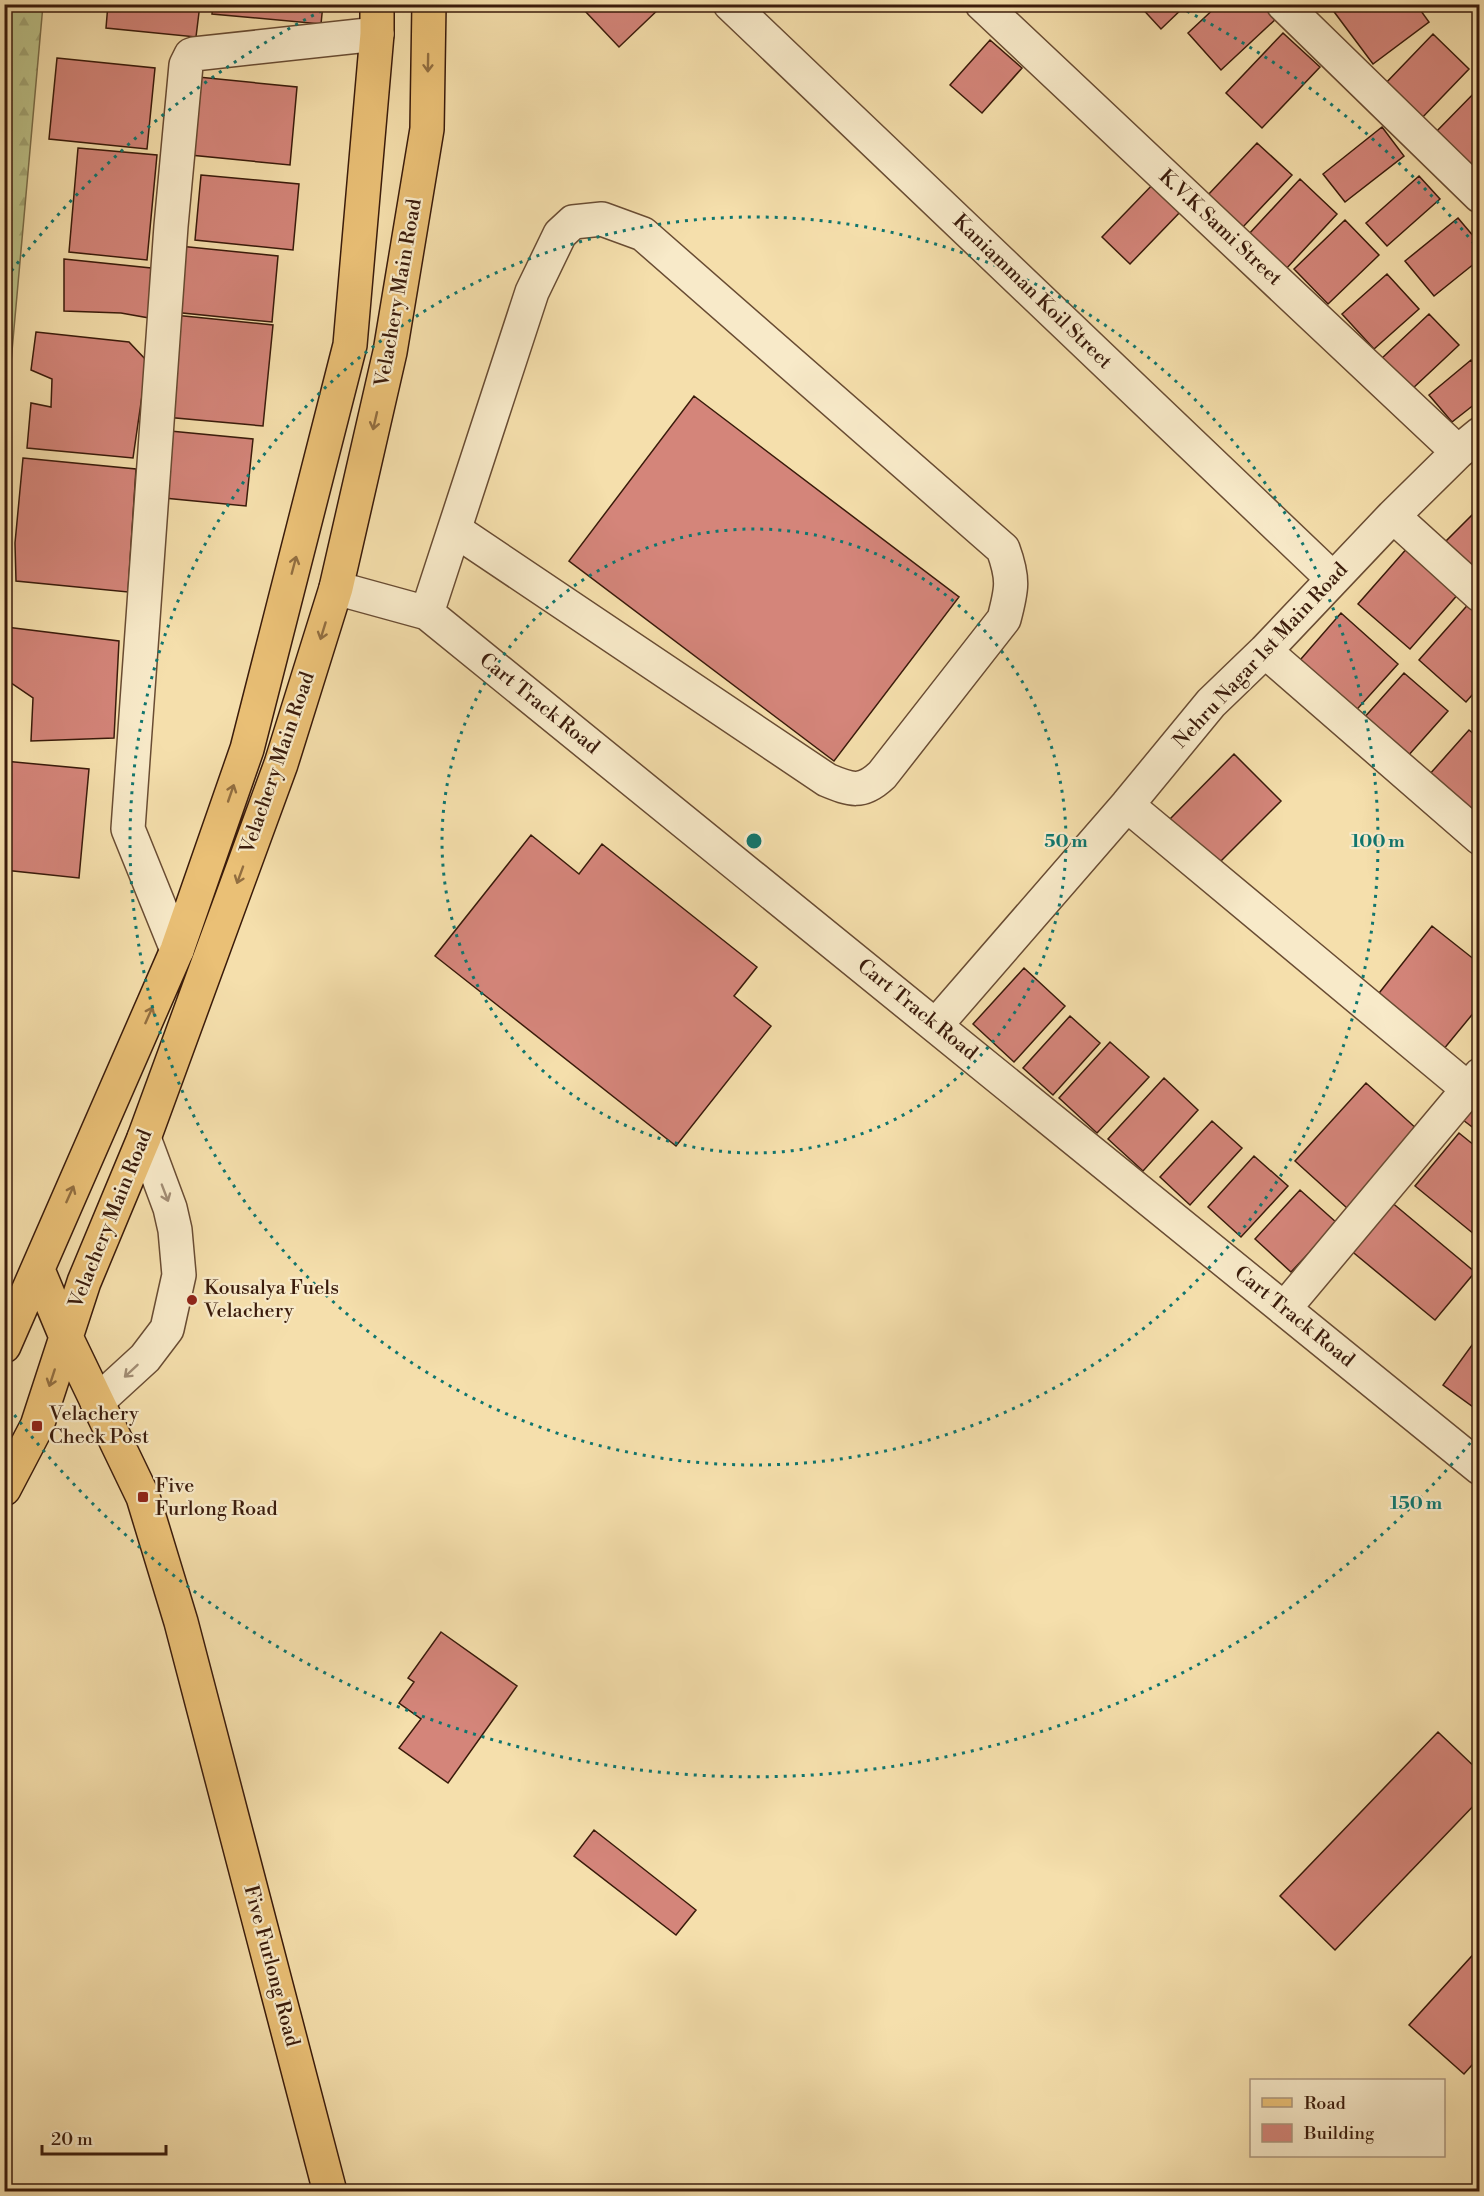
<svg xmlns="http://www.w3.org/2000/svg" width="1484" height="2196" font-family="'Libre Bodoni',serif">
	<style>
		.forest { fill: url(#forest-firs); stroke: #7b6e4a; stroke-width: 1.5 }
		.building { fill: #d4857a; stroke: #3a1b0b; stroke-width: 1.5 }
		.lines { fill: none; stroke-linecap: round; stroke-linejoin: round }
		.minor-casing { stroke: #694c33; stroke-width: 36 }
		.major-casing { stroke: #3a1b0b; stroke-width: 36 }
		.minor { stroke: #f8eac9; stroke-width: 33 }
		.major { stroke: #eac076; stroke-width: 33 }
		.oneway { stroke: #926e40 }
		.oneway2 { stroke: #a28d74 }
		.ring { fill: none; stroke: #0f766e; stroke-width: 3; stroke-dasharray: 3 6 }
		.poi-dot { fill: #8f2418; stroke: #f8eac9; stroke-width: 2 }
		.labels { text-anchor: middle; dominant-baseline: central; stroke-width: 4.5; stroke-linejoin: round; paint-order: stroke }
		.street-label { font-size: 20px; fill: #3a1b0b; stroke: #f8eac9 }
		.poi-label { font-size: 20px; fill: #3a1b0b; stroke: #f8eac9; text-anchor: start }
		.centre { fill: #0f766e; stroke: #f8eac9; stroke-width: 3 }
		.ring-label { font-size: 18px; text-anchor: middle; font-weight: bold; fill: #0f766e; stroke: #f8eac9; stroke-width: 4.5; stroke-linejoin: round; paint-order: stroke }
	</style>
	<defs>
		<pattern id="forest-firs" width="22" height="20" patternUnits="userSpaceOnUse" patternTransform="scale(1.5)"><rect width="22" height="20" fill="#bcc289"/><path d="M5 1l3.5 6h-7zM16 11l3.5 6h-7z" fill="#a2a675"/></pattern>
	</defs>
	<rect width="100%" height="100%" fill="#f5dfac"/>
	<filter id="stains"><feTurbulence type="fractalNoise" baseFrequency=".00333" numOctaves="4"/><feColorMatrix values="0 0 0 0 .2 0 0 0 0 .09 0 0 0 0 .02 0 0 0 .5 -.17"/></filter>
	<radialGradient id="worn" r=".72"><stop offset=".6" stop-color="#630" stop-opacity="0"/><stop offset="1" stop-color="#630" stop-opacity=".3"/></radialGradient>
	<path class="forest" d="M 5,4 L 43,5 L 5,429 L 4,5 Z"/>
	<path class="building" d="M 108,4 L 200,4 L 196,37 L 106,28 Z
		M 213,4 L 323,4 L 321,24 L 212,14 Z
		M 593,4 L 664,4 L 619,47 L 585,11 Z
		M 1138,4 L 1187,4 L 1161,29 Z
		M 1219,4 L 1267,4 L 1278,17 L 1221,70 L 1188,33 Z
		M 1338,4 L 1416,4 L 1429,22 L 1373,64 L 1332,9 Z
		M 1283,33 L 1320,67 L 1262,128 L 1226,93 Z
		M 1433,34 L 1469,69 L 1419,121 L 1383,86 Z
		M 990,40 L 1022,68 L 982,113 L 950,85 Z
		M 57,58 L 155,68 L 147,149 L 49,139 Z
		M 198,77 L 297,87 L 290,165 L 190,155 Z
		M 1480,87 L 1480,169 L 1472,177 L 1431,137 Z
		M 1382,127 L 1404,156 L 1345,202 L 1323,174 Z
		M 1257,143 L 1292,175 L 1242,228 L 1207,196 Z
		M 78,148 L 157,155 L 147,260 L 69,252 Z
		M 201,175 L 299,184 L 293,250 L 195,240 Z
		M 1419,176 L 1440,199 L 1387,246 L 1366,223 Z
		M 1300,179 L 1337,214 L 1285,270 L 1248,235 Z
		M 1156,181 L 1184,208 L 1130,264 L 1102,237 Z
		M 1458,218 L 1480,244 L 1480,259 L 1434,296 L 1405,261 Z
		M 1345,220 L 1379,255 L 1328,304 L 1294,269 Z
		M 179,246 L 278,256 L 272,322 L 173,312 Z
		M 64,259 L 151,268 L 155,319 L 121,313 L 64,311 Z
		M 1387,274 L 1419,309 L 1374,349 L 1342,314 Z
		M 1429,314 L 1459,345 L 1411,390 L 1381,359 Z
		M 174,315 L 273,325 L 263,426 L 165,417 Z
		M 36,332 L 129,342 L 147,361 L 133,458 L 27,448 L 31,403 L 51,407 L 52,379 L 31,370 Z
		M 1471,360 L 1480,371 L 1480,400 L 1452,422 L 1429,395 Z
		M 694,396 L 959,597 L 834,761 L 569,561 Z
		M 170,431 L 253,439 L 246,506 L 164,498 Z
		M 23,458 L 136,469 L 128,592 L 16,581 L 15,543 Z
		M 1480,507 L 1480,575 L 1445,542 Z
		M 1409,546 L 1460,592 L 1410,649 L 1358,604 Z
		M 1472,600 L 1480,607 L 1480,686 L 1466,702 L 1419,660 Z
		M 1341,613 L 1398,664 L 1350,717 L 1294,667 Z
		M 6,627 L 119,641 L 114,738 L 31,741 L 33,698 L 4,678 Z
		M 1404,673 L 1448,711 L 1407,757 L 1363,719 Z
		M 1469,730 L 1480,739 L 1480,800 L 1470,811 L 1429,775 Z
		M 1234,754 L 1281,801 L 1217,865 L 1170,819 Z
		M 4,761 L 89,769 L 79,878 L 4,870 Z
		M 531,835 L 579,874 L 602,844 L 757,967 L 734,996 L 771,1026 L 676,1146 L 435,956 Z
		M 1432,926 L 1480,964 L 1480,1005 L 1443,1050 L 1376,997 Z
		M 1024,968 L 1065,1006 L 1014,1062 L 973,1024 Z
		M 1070,1016 L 1100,1043 L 1053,1095 L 1023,1068 Z
		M 1110,1042 L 1149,1077 L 1097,1133 L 1059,1098 Z
		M 1164,1078 L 1198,1110 L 1143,1171 L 1108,1139 Z
		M 1366,1083 L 1418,1130 L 1347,1208 L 1295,1161 Z
		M 1480,1100 L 1480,1133 L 1463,1120 Z
		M 1212,1121 L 1242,1148 L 1190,1205 L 1160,1177 Z
		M 1459,1133 L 1480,1150 L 1480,1239 L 1415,1186 Z
		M 1254,1156 L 1288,1186 L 1241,1237 L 1208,1207 Z
		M 1300,1190 L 1337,1223 L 1291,1272 L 1255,1239 Z
		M 1390,1201 L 1475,1272 L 1435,1320 L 1349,1249 Z
		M 1480,1334 L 1480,1412 L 1443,1385 Z
		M 441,1632 L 517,1686 L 448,1783 L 399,1748 L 421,1719 L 399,1703 L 414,1682 L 408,1678 Z
		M 1438,1732 L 1480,1772 L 1480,1799 L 1335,1950 L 1280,1896 Z
		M 594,1830 L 696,1910 L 676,1935 L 574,1856 Z
		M 1480,1947 L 1480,2056 L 1464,2074 L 1409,2025 Z"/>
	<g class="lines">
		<g class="minor-casing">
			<path id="minor" d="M 730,4 L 1333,579
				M 982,4 L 1458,452
				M 1283,4 L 1480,196
				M 1393,516 L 1480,595
				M 336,588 L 427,613 L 1480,1468
				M 427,613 L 532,292 L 560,234 L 573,222 L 602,219 L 643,234 L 1003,549 C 1014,579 1012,589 1004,619 L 882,775 C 862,794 851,790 827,780 L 455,530
				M 1265,651 L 1480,838
				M 1127,805 L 1468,1089
				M 177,950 L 128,829 L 171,226 L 186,65 L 191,55 L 194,54 L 377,34
				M 936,1025 L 1127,805 L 1211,703 L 1265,651 L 1393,516 L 1458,452 L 1480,434
				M 1284,1309 L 1480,1075
				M 97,1402 L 145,1358 L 167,1329 L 179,1275 L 175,1230 L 170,1208 L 144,1138"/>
		</g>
		<g class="major-casing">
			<path id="major" d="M 38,1270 L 66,1337 L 143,1497 L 181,1622 L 330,2192
				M 4,1346 L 177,950 L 247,749 L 350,345 L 377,34 L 377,4
				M 4,1489 L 37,1426 L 84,1282 L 144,1138 L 281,764 L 336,588 L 390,352 L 427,129 L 429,4"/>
		</g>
		<use href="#minor" class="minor"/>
		<use href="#major" class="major"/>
	</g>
	<defs><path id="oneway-shaft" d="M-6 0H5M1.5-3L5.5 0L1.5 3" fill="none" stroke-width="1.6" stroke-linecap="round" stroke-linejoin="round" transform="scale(1.5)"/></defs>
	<g class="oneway">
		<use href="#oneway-shaft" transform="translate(428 63) rotate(91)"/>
		<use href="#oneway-shaft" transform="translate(375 421) rotate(103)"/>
		<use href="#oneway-shaft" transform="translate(294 565) rotate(-75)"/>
		<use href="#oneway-shaft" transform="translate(323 631) rotate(107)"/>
		<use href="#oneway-shaft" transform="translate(231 793) rotate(-71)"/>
		<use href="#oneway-shaft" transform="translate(240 875) rotate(110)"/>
		<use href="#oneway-shaft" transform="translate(149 1015) rotate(-66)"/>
		<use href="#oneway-shaft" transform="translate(70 1194) rotate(-66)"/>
		<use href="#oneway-shaft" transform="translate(52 1378) rotate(108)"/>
	</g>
	<g class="oneway2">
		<use href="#oneway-shaft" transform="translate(165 1193) rotate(69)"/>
		<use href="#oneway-shaft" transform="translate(131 1371) rotate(137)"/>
	</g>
	<g class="ring">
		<circle cx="754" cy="841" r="312"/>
		<circle cx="754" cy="841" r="624"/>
		<path d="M1476 1436A936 936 0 0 1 6 1404M6 278A936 936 0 0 1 329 7M1179 7A936 936 0 0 1 1476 246"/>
	</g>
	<g class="poi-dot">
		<circle cx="192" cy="1300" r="6"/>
		<rect x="31" y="1420" width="12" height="12" rx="3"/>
		<rect x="137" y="1491" width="12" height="12" rx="3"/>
	</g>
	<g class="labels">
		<g class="street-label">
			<text transform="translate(1220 228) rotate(43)">K.V.K Sami Street</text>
			<text transform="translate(1032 292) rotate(44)">Kaniamman Koil Street</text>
			<text transform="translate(399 293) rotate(-80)">Velachery Main Road</text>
			<text transform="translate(1261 656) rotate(-47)">Nehru Nagar 1st Main Road</text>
			<text transform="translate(539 704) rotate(39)">Cart Track Road</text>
			<text transform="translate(278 763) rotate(-71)">Velachery Main Road</text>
			<text transform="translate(917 1010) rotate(39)">Cart Track Road</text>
			<text transform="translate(111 1219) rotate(-68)">Velachery Main Road</text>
			<text transform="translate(1294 1317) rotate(39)">Cart Track Road</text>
			<text transform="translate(271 1966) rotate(75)">Five Furlong Road</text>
		</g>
		<g class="poi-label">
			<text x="204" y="1288">Kousalya Fuels<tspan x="204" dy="23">Velachery</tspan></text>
			<text x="49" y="1414">Velachery<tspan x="49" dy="23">Check Post</tspan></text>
			<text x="155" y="1486">Five<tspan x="155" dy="23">Furlong Road</tspan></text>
		</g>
	</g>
	<circle cx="754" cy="841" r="9" class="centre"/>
	<g class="ring-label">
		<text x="1066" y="847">50 m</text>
		<text x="1378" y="847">100 m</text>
		<text x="1416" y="1509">150 m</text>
	</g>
	<rect width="1484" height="2196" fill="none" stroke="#f5dfac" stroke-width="24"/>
	<rect x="6" y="6" width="1472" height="2184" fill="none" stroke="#3a1b0b" stroke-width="3"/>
	<rect x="12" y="12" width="1460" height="2172" fill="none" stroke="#3a1b0b" stroke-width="1.5"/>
	<rect x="1250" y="2079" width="195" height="78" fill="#f8eac9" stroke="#ac977d" stroke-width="1.5"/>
	<rect x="1262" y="2098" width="30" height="9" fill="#eac076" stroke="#ac977d" stroke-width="1.5"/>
	<text x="1304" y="2109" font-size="18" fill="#3a1b0b">Road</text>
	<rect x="1262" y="2124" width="30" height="18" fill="#d4857a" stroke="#ac977d" stroke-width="1.5"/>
	<text x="1304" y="2139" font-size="18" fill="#3a1b0b">Building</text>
	<path d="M42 2145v9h124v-9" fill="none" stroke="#3a1b0b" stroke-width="3"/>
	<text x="51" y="2145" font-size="18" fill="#3a1b0b" stroke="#f8eac9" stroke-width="4.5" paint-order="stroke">20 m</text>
	<rect width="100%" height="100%" filter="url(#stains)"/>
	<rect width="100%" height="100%" fill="url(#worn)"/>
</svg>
